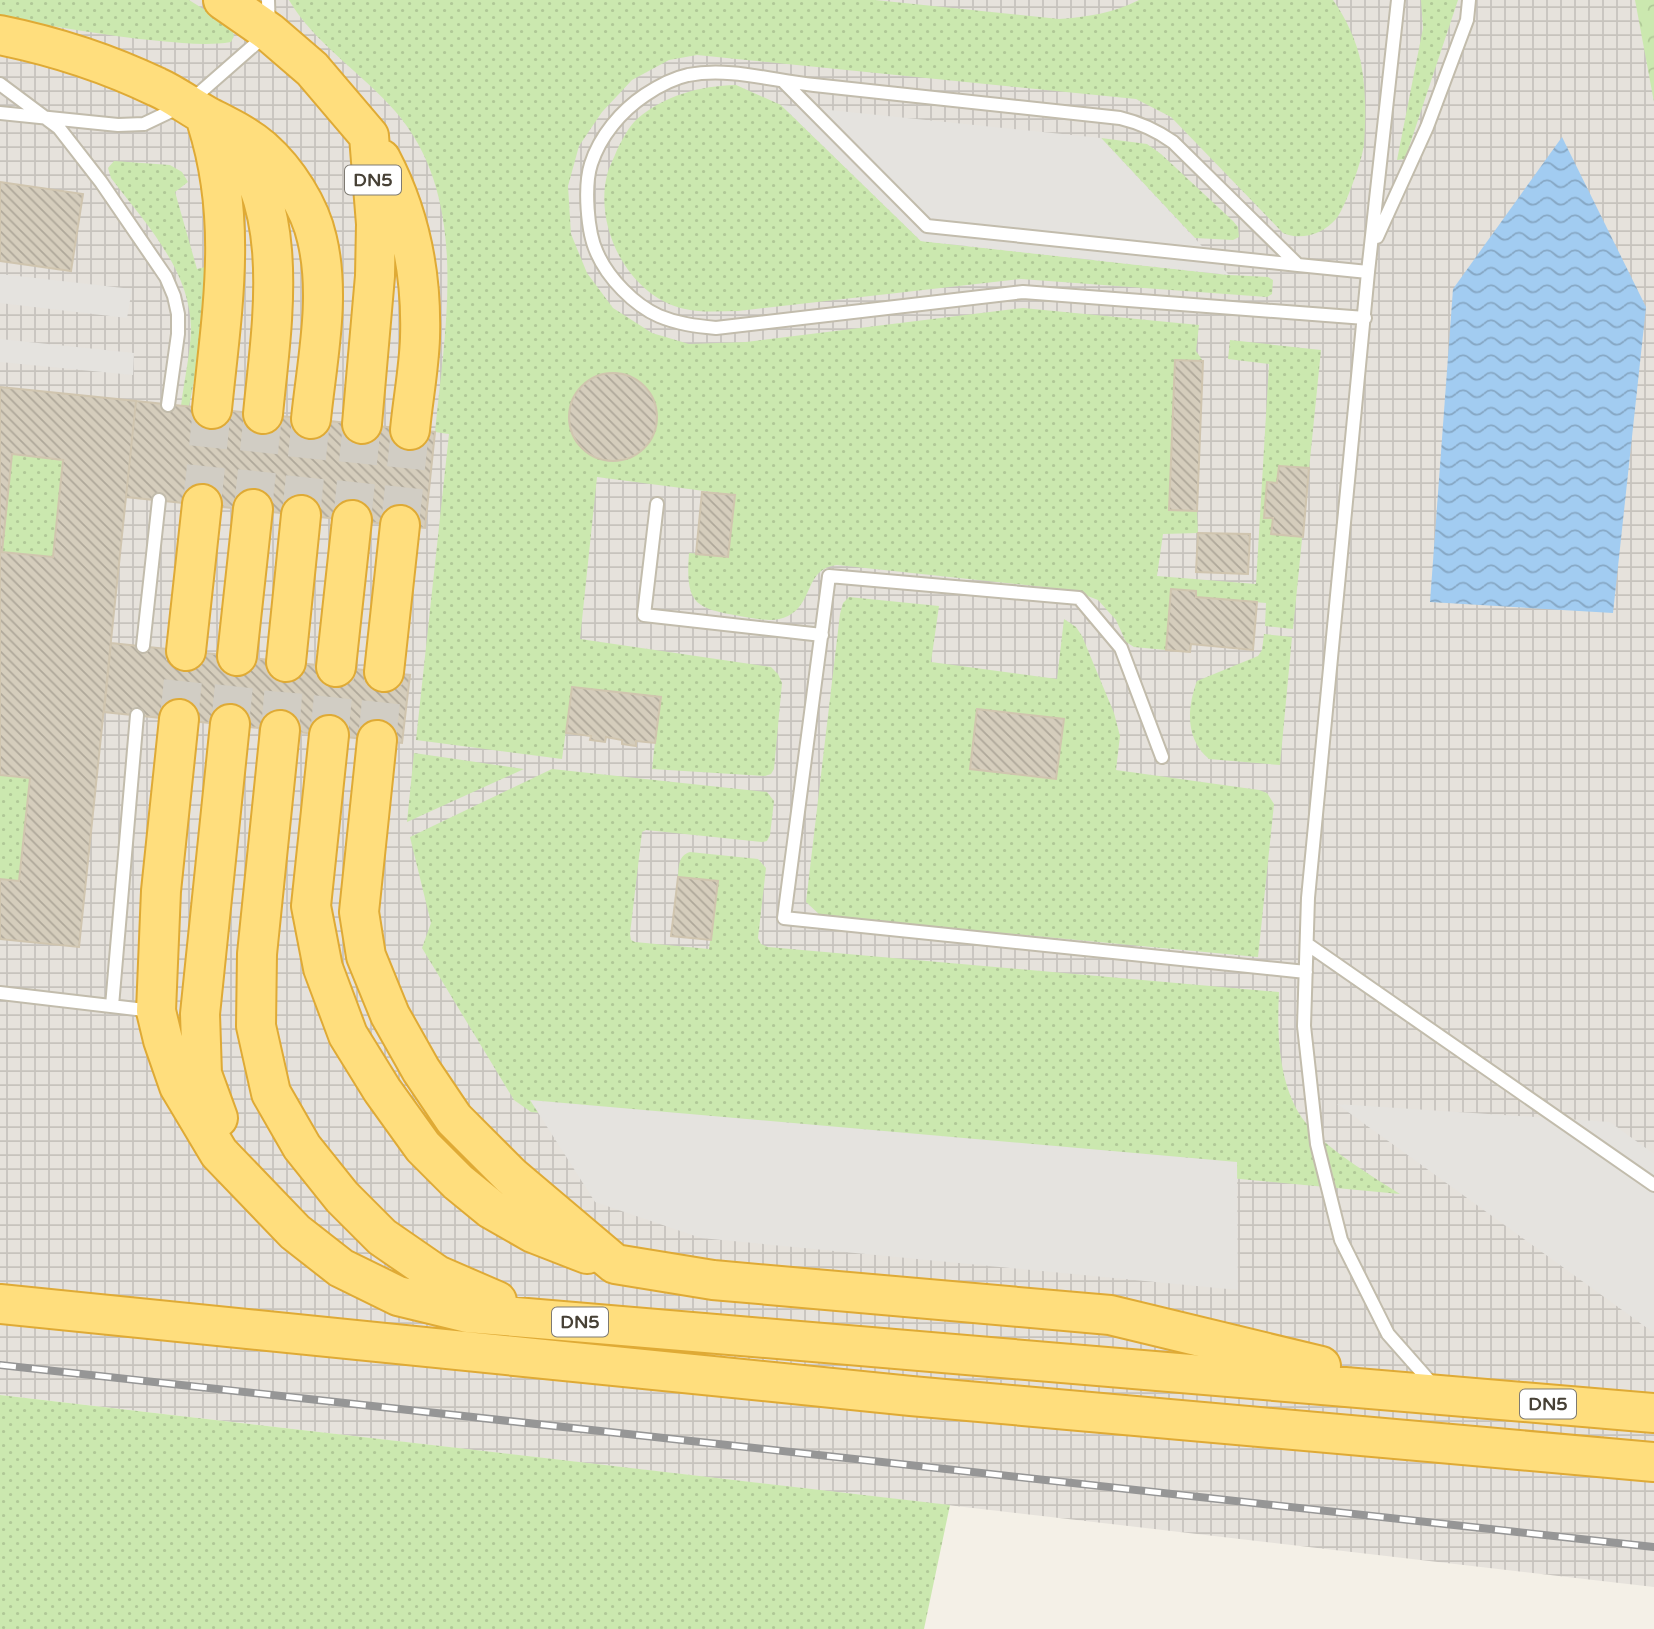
<svg xmlns="http://www.w3.org/2000/svg" width="1654" height="1629" font-family="'Varela Round',sans-serif">
	<style>
		.industrial { fill: url(#industrial-grid) }
		.grass { fill: url(#grass-dots) }
		.forest { fill: url(#forest-crowns) }
		.parking { fill: #e5e3df }
		.water { fill: url(#water-waves) }
		.building { fill: url(#building-back-hatch); stroke: #d0c5af; stroke-width: 2; fill-rule: evenodd }
		.lines { fill: none; stroke-linecap: round; stroke-linejoin: round }
		.trunk-tunnel { stroke: #d1cdc4; stroke-width: 38; stroke-dasharray: 38 19; stroke-linecap: butt }
		.service-casing { stroke: #c2bcac; stroke-width: 16 }
		.trunk-casing { stroke: #dfaa35; stroke-width: 42 }
		.service { stroke: #fff; stroke-width: 12 }
		.trunk { stroke: #ffde7d; stroke-width: 38 }
		.rail-casing { stroke: #969696; stroke-width: 8 }
		.rail { stroke: #fff; stroke-width: 5; stroke-dasharray: 16; stroke-linecap: butt }
		.labels { text-anchor: middle; dominant-baseline: central; stroke-width: 5; stroke-linejoin: round; paint-order: stroke }
		.shield { fill: #fff; stroke: #7e7a72; stroke-width: 2 }
		.shield-label { font-size: 18px; font-weight: bold; fill: #474136 }
	</style>
	<defs>
		<pattern id="industrial-grid" width="8" height="8" patternUnits="userSpaceOnUse" patternTransform="scale(1.75)"><rect width="8" height="8" fill="#e6e2dc"/><path d="M0 4h8M4 0v8" fill="none" stroke="#c7c3bd"/></pattern>
		<pattern id="grass-dots" width="8" height="8" patternUnits="userSpaceOnUse" patternTransform="scale(1.75)"><rect width="8" height="8" fill="#cbe8af"/><path d="M2 2h.1M6 6h.1" fill="none" stroke="#b0c897" stroke-width="1.8" stroke-linecap="round"/></pattern>
		<pattern id="forest-crowns" width="20" height="18" patternUnits="userSpaceOnUse" patternTransform="scale(1.75)"><rect width="20" height="18" fill="#cbe8af"/><path d="M2 6a3 3 0 1 1 6 0M12 15a3 3 0 1 1 6 0" fill="none" stroke="#b0c897"/></pattern>
		<pattern id="water-waves" width="16" height="10" patternUnits="userSpaceOnUse" patternTransform="scale(1.75)"><rect width="16" height="10" fill="#a2ccf1"/><path d="M0 5q4-4 8 0t8 0" fill="none" stroke="#86a7c4"/></pattern>
		<pattern id="building-back-hatch" width="6" height="6" patternUnits="userSpaceOnUse" patternTransform="scale(1.75)"><rect width="6" height="6" fill="#d5cdbc"/><path d="M-1 5l2 2M0 0l6 6M5-1l2 2" fill="none" stroke="#afa89a"/></pattern>
	</defs>
	<rect width="100%" height="100%" fill="#f4f0e7"/>
	<path class="industrial" d="M 0,0 L 1654,0 L 1654,1587 L 0,1395 Z"/>
	<path class="grass" d="M 0,0 L 189,0 L 226,23 L 232,29 L 234,36 L 231,42 C 208,46 183,43 160,41 C 106,36 53,26 0,17 Z
		M 289,0 L 875,0 L 1059,19 C 1088,17 1113,13 1139,0 L 1333,0 C 1346,18 1357,42 1361,63 C 1366,89 1366,118 1364,144 C 1363,158 1345,209 1336,219 C 1323,234 1301,241 1283,233 L 1171,117 L 1136,99 L 697,55 L 669,60 L 632,80 L 602,112 L 579,146 L 568,186 L 571,234 L 587,273 L 613,308 L 652,333 L 689,344 L 746,342 L 1023,308 L 1199,325 L 1196,351 L 1203,361 L 1176,360 L 1169,510 L 1197,511 L 1198,533 L 1163,534 L 1157,576 L 1256,584 L 1269,364 L 1228,359 L 1230,340 L 1321,350 L 1293,629 L 1265,626 L 1266,603 L 1196,597 L 1196,591 L 1172,589 L 1166,650 L 1134,647 L 1126,642 L 1116,620 L 1098,600 L 1072,590 L 837,565 C 804,569 814,603 788,616 C 775,623 759,619 745,617 C 696,608 685,607 689,553 L 728,556 L 735,495 L 597,477 L 580,639 L 771,667 L 778,674 L 782,683 L 774,769 L 771,774 L 765,776 L 652,769 L 660,697 L 572,687 L 562,759 L 416,740 L 449,434 L 435,432 C 445,327 471,198 395,111 C 362,73 313,42 289,0 Z
		M 1421,0 L 1458,0 L 1405,159 L 1397,160 L 1423,28 Z
		M 736,85 L 781,105 L 921,241 L 1229,275 L 1268,277 L 1273,280 L 1272,294 L 1267,297 L 1021,279 L 738,311 C 720,311 702,313 685,309 C 629,297 594,228 607,175 C 609,167 614,158 617,150 C 622,140 629,126 637,119 C 665,95 700,86 736,85 Z
		M 1101,138 L 1147,144 L 1161,154 L 1233,221 L 1238,227 L 1239,237 L 1233,240 L 1195,238 Z
		M 114,161 L 170,165 L 182,172 L 188,182 L 175,192 L 197,269 L 217,264 L 189,406 L 181,406 C 184,381 190,355 191,330 C 191,270 145,223 111,178 L 108,168 Z
		M 12,454 L 63,460 L 53,557 L 2,552 Z
		M 849,597 L 939,606 L 931,662 L 1057,679 L 1064,619 L 1076,627 L 1082,636 L 1114,713 L 1120,736 L 1116,770 L 1259,790 L 1267,793 L 1274,804 L 1258,957 L 821,916 L 806,902 L 840,614 L 843,603 Z
		M 1264,634 L 1292,637 L 1280,765 L 1209,759 C 1185,739 1187,708 1197,681 L 1258,656 L 1262,650 Z
		M 414,753 L 524,769 L 407,822 Z
		M 552,769 L 767,792 L 774,801 L 770,835 L 767,841 L 762,842 L 646,830 L 642,832 L 630,934 L 631,940 L 635,942 L 709,949 L 718,882 L 678,877 C 679,866 678,856 690,852 L 758,859 L 766,868 L 758,938 L 761,944 L 768,947 L 1279,992 C 1277,1033 1278,1082 1302,1118 C 1324,1148 1369,1174 1400,1194 L 531,1112 L 514,1100 L 422,948 L 431,923 L 410,837 Z
		M 0,775 L 30,778 L 19,881 L 0,879 Z
		M 0,1395 L 950,1505 L 924,1629 L 0,1629 Z"/>
	<path class="forest" d="M 1635,0 L 1654,0 L 1654,102 Z"/>
	<path class="parking" d="M 781,105 L 1101,138 L 1229,275 L 921,241 Z
		M 0,274 L 132,289 L 127,318 L 0,303 Z
		M 0,339 L 134,353 L 133,375 L 0,362 Z
		M 530,1100 L 1237,1162 L 1238,1290 L 701,1238 L 595,1202 Z
		M 1337,1104 L 1610,1122 L 1654,1154 L 1654,1333 Z"/>
	<path class="water" d="M 1562,137 L 1646,307 L 1613,613 L 1430,602 L 1453,289 Z"/>
	<path class="building" d="M 0,182 L 83,194 L 71,271 L 0,261 Z
		M 1175,360 L 1203,361 L 1197,511 L 1169,510 Z
		M569 417a44 44 0 1 1 88 0a44 44 0 1 1-88 0Z
		M 0,387 L 136,401 L 79,947 L 0,939 L 0,879 L 19,881 L 30,778 L 0,775 ZM 12,454 L 63,460 L 53,557 L 2,552 Z
		M 136,401 L 435,432 L 425,528 L 126,497 Z
		M 1279,466 L 1309,468 L 1303,537 L 1271,534 L 1273,518 L 1264,518 L 1267,482 L 1277,483 Z
		M 702,492 L 735,495 L 728,557 L 696,554 Z
		M 1198,533 L 1250,534 L 1248,574 L 1196,572 Z
		M 1171,589 L 1196,591 L 1196,597 L 1257,602 L 1253,650 L 1191,644 L 1190,652 L 1166,650 Z
		M 111,643 L 410,675 L 402,743 L 104,712 Z
		M 572,687 L 661,697 L 655,743 L 636,741 L 636,746 L 622,744 L 622,740 L 606,737 L 605,742 L 590,740 L 591,736 L 566,733 Z
		M 977,709 L 1064,719 L 1056,779 L 970,769 Z
		M 678,877 L 718,881 L 711,940 L 671,936 Z"/>
	<g class="lines">
		<path class="trunk-tunnel" d="M 202,504 L 212,409
			M 253,509 L 263,414
			M 301,515 L 311,419
			M 352,520 L 362,424
			M 400,525 L 410,430
			M 179,719 L 186,651
			M 230,724 L 237,656
			M 280,730 L 286,662
			M 329,735 L 336,667
			M 377,740 L 384,672"/>
		<g class="service-casing">
			<path id="service" d="M 1398,0 L 1368,272 L 1308,898 L 1304,1026 L 1317,1144 L 1341,1240 L 1388,1334 L 1433,1385
				M 784,82 L 927,226 L 1298,265
				M 0,84 L 59,128 L 101,182 L 166,277 L 174,296 L 178,314 L 178,334 L 168,405
				M 0,113 L 118,125 L 144,124 L 188,103 L 269,32 L 268,0
				M 1377,237 L 1427,127 L 1467,20 L 1469,0
				M 1365,318 L 1023,292 L 716,328 C 696,326 678,324 659,316 C 634,305 608,278 597,253 C 587,232 584,186 591,164 C 600,136 621,111 645,95 C 657,87 674,78 688,75 C 730,67 773,81 814,85 C 916,96 1018,107 1120,118 C 1141,123 1156,130 1173,142 L 1298,265 L 1368,272
				M 657,504 L 644,615 L 822,635
				M 143,646 L 159,500
				M 1162,757 L 1121,648 L 1079,598 L 829,576 L 784,918 L 1306,972
				M 1307,944 L 1654,1185
				M 0,993 L 153,1011
				M 112,1006 L 137,715"/>
		</g>
		<g class="trunk-casing">
			<path id="trunk" d="M 223,0 L 269,32 L 312,69 L 369,136 L 376,224 L 375,276 L 362,424
				M 0,35 C 54,46 107,63 157,87 C 175,95 190,107 207,116 C 226,126 246,135 262,149 C 287,171 310,207 317,239 C 331,297 317,360 311,419
				M 207,123 C 238,221 222,310 212,409
				M 226,135 C 294,202 271,329 263,414
				M 381,159 C 410,214 422,275 420,338 C 419,368 413,399 410,430
				M 186,651 L 202,504
				M 237,656 L 253,509
				M 286,662 L 301,515
				M 336,667 L 352,520
				M 384,672 L 400,525
				M 179,719 L 161,891 L 156,1011 L 163,1040 L 179,1086 L 219,1153 L 295,1232 L 341,1268 L 398,1296 L 468,1313 L 1654,1413
				M 280,730 L 257,954 L 256,1026 L 271,1093 L 302,1147 L 342,1197 L 382,1237 L 437,1275 L 497,1301
				M 329,735 L 311,906 L 323,968 L 348,1035 L 382,1090 L 423,1147 L 458,1182 L 491,1209 L 533,1233 L 587,1254
				M 377,740 L 359,912 L 366,956 L 390,1015 L 421,1070 L 454,1119 L 511,1176 L 615,1264 L 713,1280 L 1110,1315 L 1321,1366
				M 218,1118 L 202,1074 L 200,1014 L 230,724
				M 0,1304 L 911,1396 L 1654,1462"/>
		</g>
		<use href="#service" class="service"/>
		<use href="#trunk" class="trunk"/>
		<g class="rail-casing">
			<path id="rail" d="M 0,1365 L 1654,1547"/>
		</g>
		<use href="#rail" class="rail"/>
	</g>
	<g class="labels">
		<g class="shield">
			<rect x="345" y="165.5" width="56" height="29" rx="5"/>
			<rect x="552" y="1307.5" width="56" height="29" rx="5"/>
			<rect x="1520" y="1389.5" width="56" height="29" rx="5"/>
		</g>
		<g class="shield-label">
			<text x="373" y="180">DN5</text>
			<text x="580" y="1322">DN5</text>
			<text x="1548" y="1404">DN5</text>
		</g>
	</g>
</svg>
